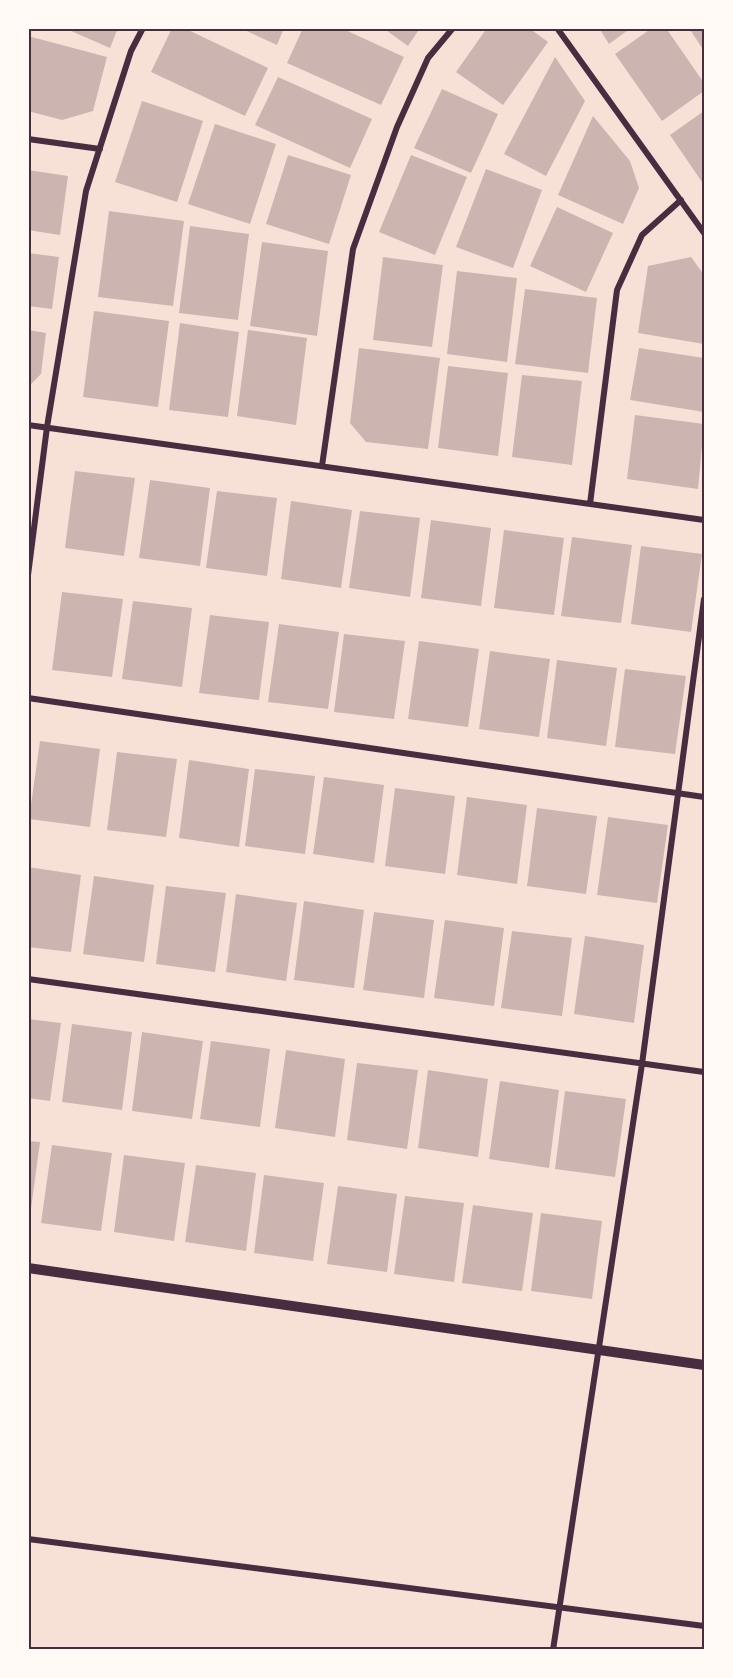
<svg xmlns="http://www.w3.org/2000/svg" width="733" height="1678" font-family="Inter,sans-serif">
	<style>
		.building { fill: #ccb4b1 }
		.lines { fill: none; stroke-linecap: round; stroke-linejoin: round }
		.minor { stroke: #4a2c40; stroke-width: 6 }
		.tertiary { stroke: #4a2c40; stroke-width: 10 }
		.neatline { fill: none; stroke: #4a2c40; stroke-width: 2 }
	</style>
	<rect width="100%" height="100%" fill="#f7e1d7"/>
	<path class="building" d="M 72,28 L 118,28 L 110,48 L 71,31 Z
		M 172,28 L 184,28 L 268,68 L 245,116 L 151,72 Z
		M 240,28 L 284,28 L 277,45 Z
		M 303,28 L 341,28 L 404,57 L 381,105 L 287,63 Z
		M 383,28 L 420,28 L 408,46 Z
		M 487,28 L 529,28 L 548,42 L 503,105 L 456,72 Z
		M 599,28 L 631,28 L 609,44 Z
		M 652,28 L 666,28 L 704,83 L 704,91 L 662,121 L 615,54 Z
		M 689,28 L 704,28 L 704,51 Z
		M 28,36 L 107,57 L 93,111 L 62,120 L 28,111 Z
		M 555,57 L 585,101 L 546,176 L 504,154 Z
		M 278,77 L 372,119 L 350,168 L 255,125 Z
		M 442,89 L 498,114 L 471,173 L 414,148 Z
		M 142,101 L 203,121 L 177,202 L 115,182 Z
		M 704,111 L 704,185 L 670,135 Z
		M 593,116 L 630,161 L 639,188 L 623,224 L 558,195 Z
		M 215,124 L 276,144 L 250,224 L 188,204 Z
		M 288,155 L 351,175 L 329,244 L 266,224 Z
		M 411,155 L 467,177 L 435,255 L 379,232 Z
		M 486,169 L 542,190 L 513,268 L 456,247 Z
		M 28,170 L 68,176 L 60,235 L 28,230 Z
		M 557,207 L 613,233 L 586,292 L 530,266 Z
		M 109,211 L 184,221 L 173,306 L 98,297 Z
		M 190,226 L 249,234 L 238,320 L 179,313 Z
		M 262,242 L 328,251 L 317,336 L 250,326 Z
		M 28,253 L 59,257 L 52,309 L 28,306 Z
		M 383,257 L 443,265 L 432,347 L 373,340 Z
		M 691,257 L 704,275 L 704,344 L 638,333 L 648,266 Z
		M 457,271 L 517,278 L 507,362 L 447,354 Z
		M 525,289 L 597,298 L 588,373 L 515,364 Z
		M 94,311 L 169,321 L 158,407 L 83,397 Z
		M 180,323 L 239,332 L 228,417 L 169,410 Z
		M 28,330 L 46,333 L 41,374 L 28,387 Z
		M 248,330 L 307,338 L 296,425 L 237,416 Z
		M 359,348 L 440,358 L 428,449 L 366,442 L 350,423 Z
		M 639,348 L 704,358 L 704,412 L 630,400 Z
		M 448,366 L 508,373 L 498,456 L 438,448 Z
		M 522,375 L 582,381 L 572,465 L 512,457 Z
		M 635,415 L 704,424 L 698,489 L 627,479 Z
		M 75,471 L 135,478 L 124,556 L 65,548 Z
		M 150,480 L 210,488 L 200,566 L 139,558 Z
		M 217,491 L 277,498 L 267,576 L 206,568 Z
		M 291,501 L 352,510 L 341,588 L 281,579 Z
		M 360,511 L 420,518 L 410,597 L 349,588 Z
		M 431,520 L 491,528 L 481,606 L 421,598 Z
		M 504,530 L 564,538 L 554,615 L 494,608 Z
		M 572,537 L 632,545 L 621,623 L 561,616 Z
		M 641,546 L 702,554 L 691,632 L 631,624 Z
		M 62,592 L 123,599 L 112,677 L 52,670 Z
		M 133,601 L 192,608 L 182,687 L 122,679 Z
		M 210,615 L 269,622 L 259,700 L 199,693 Z
		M 279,624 L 339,632 L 328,709 L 268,702 Z
		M 344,634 L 405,641 L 394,719 L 334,712 Z
		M 419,641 L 479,649 L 468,727 L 408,719 Z
		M 490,651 L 550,659 L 539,737 L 479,729 Z
		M 557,660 L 617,668 L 606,746 L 547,738 Z
		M 625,669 L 686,676 L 675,754 L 615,747 Z
		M 40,741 L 100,749 L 90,827 L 29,819 Z
		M 117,752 L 177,759 L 166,837 L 107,830 Z
		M 189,760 L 249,769 L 239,847 L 179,838 Z
		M 255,769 L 315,776 L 305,854 L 245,846 Z
		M 324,777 L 384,785 L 374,863 L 313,854 Z
		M 395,788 L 455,796 L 445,874 L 385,866 Z
		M 467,797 L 527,805 L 517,884 L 457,875 Z
		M 537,808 L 597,816 L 586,894 L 527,886 Z
		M 608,817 L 668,825 L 657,903 L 597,895 Z
		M 28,867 L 81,875 L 71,952 L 28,947 Z
		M 94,876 L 154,885 L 144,962 L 83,954 Z
		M 166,886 L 226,893 L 215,972 L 156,964 Z
		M 236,894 L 297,903 L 286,981 L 226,972 Z
		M 304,901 L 364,910 L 354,988 L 294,980 Z
		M 374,912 L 434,920 L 424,998 L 363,990 Z
		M 445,920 L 504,928 L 494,1006 L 434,998 Z
		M 512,931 L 572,938 L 562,1016 L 501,1008 Z
		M 585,936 L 644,945 L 634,1023 L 574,1014 Z
		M 28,1019 L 61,1023 L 50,1101 L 28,1098 Z
		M 72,1024 L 132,1032 L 122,1110 L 62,1102 Z
		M 142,1032 L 203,1041 L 192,1119 L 132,1111 Z
		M 211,1041 L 270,1049 L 260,1127 L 200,1119 Z
		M 286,1050 L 345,1059 L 335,1137 L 275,1128 Z
		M 357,1063 L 418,1070 L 407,1149 L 347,1140 Z
		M 428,1070 L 488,1079 L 478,1157 L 418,1148 Z
		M 500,1081 L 559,1090 L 549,1168 L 489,1159 Z
		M 565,1091 L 626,1099 L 615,1177 L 555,1169 Z
		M 28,1141 L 40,1142 L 30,1216 L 28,1216 Z
		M 52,1145 L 112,1153 L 101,1231 L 41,1223 Z
		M 124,1155 L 185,1163 L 174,1241 L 114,1232 Z
		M 196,1165 L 256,1173 L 246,1251 L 185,1242 Z
		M 264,1175 L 324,1183 L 313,1261 L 254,1253 Z
		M 338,1186 L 397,1194 L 387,1272 L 327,1264 Z
		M 405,1196 L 464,1203 L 454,1282 L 394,1274 Z
		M 473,1205 L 533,1213 L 522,1291 L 462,1283 Z
		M 541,1213 L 602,1221 L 592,1299 L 531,1291 Z"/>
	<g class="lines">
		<path class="minor" d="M 557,28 L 704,233
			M 28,139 L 100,149
			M 28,425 L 704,520
			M 322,466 L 353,249 L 397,127 L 428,58 L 453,28
			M 590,504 L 617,290 L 642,235 L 681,200
			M 28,575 L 47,427 L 86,191 L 131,51 L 143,28
			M 28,698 L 704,797
			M 28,979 L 704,1072
			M 28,1539 L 704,1626
			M 553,1650 L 642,1064 L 704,599"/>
		<path class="tertiary" d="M 28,1268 L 704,1365"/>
	</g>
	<rect width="733" height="1678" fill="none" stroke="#fffaf5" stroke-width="60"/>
	<rect x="30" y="30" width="673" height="1618" class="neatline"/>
</svg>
